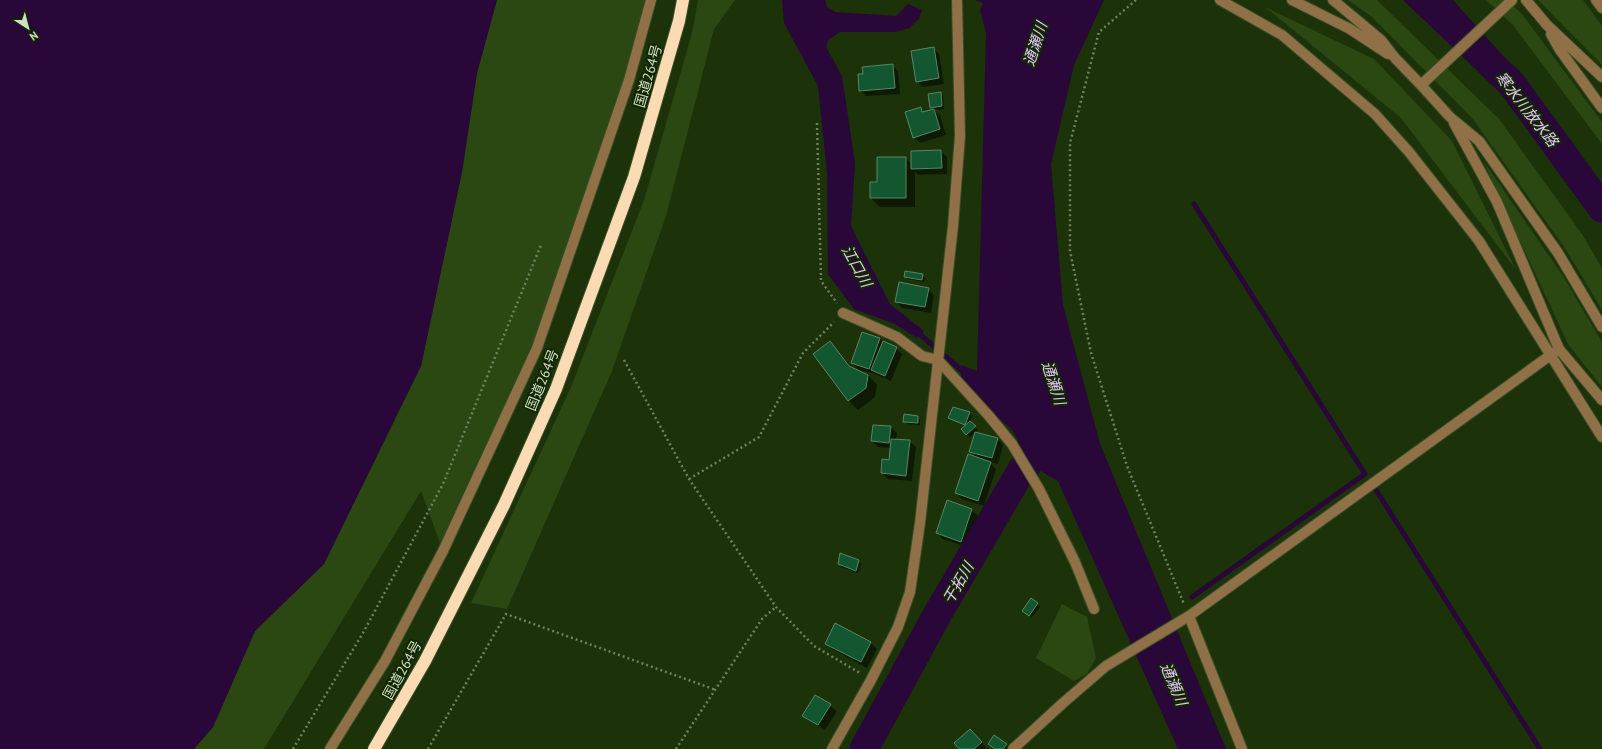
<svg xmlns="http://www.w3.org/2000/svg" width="1602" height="749" font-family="'PT Sans','Noto Sans JP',sans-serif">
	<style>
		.green { fill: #2b4813 }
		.water { fill: #2a0739 }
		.shadow { fill: #0007 }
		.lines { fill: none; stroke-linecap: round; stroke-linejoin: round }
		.stream { stroke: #2a0739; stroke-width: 5 }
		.river { stroke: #2a0739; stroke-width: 29 }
		.building { fill: #125730; stroke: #588667 }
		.minor-casing { stroke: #394e27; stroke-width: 12 }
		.highway-casing { stroke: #394e27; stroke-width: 14 }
		.path { stroke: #6e8160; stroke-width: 2.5; stroke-dasharray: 2 3; stroke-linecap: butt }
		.minor { stroke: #8f7047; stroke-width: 10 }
		.highway { stroke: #fadbb3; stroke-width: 12 }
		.labels { text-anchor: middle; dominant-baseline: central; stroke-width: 4; stroke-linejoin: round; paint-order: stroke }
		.street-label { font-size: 14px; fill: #cfdec7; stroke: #122800 }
		.water-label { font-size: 15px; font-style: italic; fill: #e5c6f7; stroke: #122800 }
	</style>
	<rect width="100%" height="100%" fill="#1c3209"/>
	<path class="green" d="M 497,0 L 646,0 L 625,79 L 532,345 L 440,543 L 421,491 L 264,749 L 194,749 L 213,727 L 255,631 L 324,564 L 421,366 L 462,172 L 477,73 Z
		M 698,0 L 735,0 L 714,29 L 666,216 L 612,371 L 507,609 L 471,603 L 571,387 L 644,200 L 692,33 Z
		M 1348,0 L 1377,0 L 1499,119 L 1582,234 L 1602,268 L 1602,310 L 1565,248 L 1472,118 L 1372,17 Z
		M 1486,0 L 1507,0 L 1522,14 L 1602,122 L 1602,144 L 1513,25 Z
		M 1538,0 L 1583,0 L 1602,26 L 1602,65 Z
		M 1265,7 L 1374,59 L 1452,141 L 1516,270 L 1401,118 Z
		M 1482,159 L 1563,276 L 1602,342 L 1602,387 L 1568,344 Z
		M 1062,604 L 1087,617 L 1096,658 L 1087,674 L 1074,681 L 1036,658 Z"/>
	<path class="water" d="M 0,0 L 497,0 L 477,73 L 462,172 L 421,366 L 324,564 L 255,631 L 213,727 L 194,749 L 0,749 Z
		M 782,0 L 825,0 L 827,7 L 835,12 L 896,16 L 908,4 L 922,10 L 919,19 L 909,28 L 896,32 L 840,32 L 829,39 L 826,47 L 842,76 L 855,163 L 851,226 L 890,304 L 924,331 L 917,338 L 895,324 L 854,309 L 828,274 L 827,173 L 818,86 L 784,23 Z
		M 975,0 L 1104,0 L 1074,65 L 1051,164 L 1063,305 L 1100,444 L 1226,749 L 1178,749 L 1058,481 L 1039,470 L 1021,448 L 1013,431 L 961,383 L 961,365 L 977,371 L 986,33 L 980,10 L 983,3 Z
		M 1403,0 L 1453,0 L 1531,87 L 1511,103 Z"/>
	<path class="shadow" d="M 933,48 L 939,54 L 944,84 L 923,87 L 917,81 Z
		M 892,65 L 898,71 L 900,94 L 866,96 L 860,90 L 864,74 Z
		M 940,93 L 943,96 L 944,109 L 934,110 L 940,116 L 946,135 L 920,143 L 914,137 L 920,108 L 925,113 L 933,110 L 931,107 Z
		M 941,151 L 947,157 L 947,174 L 918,175 L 915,171 L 915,207 L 880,207 L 871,198 L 878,183 L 906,158 L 912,165 Z
		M 922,275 L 925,278 L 924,282 L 908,279 L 905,277 Z
		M 928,289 L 934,295 L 931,313 L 902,308 L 896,301 Z
		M 879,339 L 896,348 L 902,354 L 891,381 L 875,374 L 858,369 L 852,363 Z
		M 830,342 L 852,369 L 868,375 L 877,385 L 875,397 L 858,410 L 849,401 Z
		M 969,413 L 972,416 L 970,422 L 978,430 L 970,437 L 962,429 L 966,426 L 949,418 Z
		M 918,417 L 920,420 L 920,425 L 907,424 L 904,421 Z
		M 874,426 L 891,427 L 897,433 L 896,440 L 909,441 L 916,447 L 912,481 L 888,479 L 882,473 L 890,461 L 891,448 L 878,447 L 872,441 Z
		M 997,438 L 1003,445 L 998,464 L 989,462 L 996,469 L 984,506 L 962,499 L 956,493 L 977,458 L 971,452 Z
		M 948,502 L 972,510 L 978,516 L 967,547 L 943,539 L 937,533 Z
		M 858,561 L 861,564 L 858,573 L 841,567 L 839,564 Z
		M 1037,604 L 1040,607 L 1032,617 L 1026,613 Z
		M 836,625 L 871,643 L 877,649 L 867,668 L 832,649 L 826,643 Z
		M 816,696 L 837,711 L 825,730 L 804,715 Z
		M 976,736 L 987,749 L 960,749 Z
		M 1006,745 L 1009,747 L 1007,749 L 995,749 Z"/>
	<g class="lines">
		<path class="stream" d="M 916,331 L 967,375
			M 1376,490 L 1540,749
			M 1192,597 L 1365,474 L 1194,204"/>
		<path class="river" d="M 1494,67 L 1511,83 L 1602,208
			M 864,749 L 937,615 L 1021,471 L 1030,461 L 1063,439"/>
	</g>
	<path class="building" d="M 934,47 L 939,78 L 916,82 L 911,51 Z
		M 893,64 L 895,88 L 859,91 L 858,74 L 863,74 L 862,67 Z
		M 941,92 L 942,106 L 930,108 L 928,94 Z
		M 921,107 L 922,112 L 934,109 L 940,129 L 913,138 L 905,112 Z
		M 941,150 L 942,168 L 911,169 L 911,151 Z
		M 877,157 L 906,157 L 906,198 L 870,198 L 870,182 L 877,182 Z
		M 905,271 L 923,274 L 922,280 L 904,277 Z
		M 899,282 L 929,288 L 925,307 L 895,302 Z
		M 862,332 L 880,338 L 869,369 L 851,363 Z
		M 830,341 L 849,366 L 868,375 L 866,388 L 848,401 L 813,354 Z
		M 883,341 L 897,347 L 885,376 L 871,370 Z
		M 953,407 L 970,412 L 965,425 L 948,418 Z
		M 904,414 L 918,416 L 918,423 L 903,422 Z
		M 970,421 L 976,426 L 966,435 L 961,429 Z
		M 873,425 L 891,426 L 889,443 L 871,441 Z
		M 975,432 L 998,438 L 992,458 L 969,452 Z
		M 891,439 L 910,440 L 906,476 L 881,473 L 882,459 L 889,460 Z
		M 968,454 L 991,462 L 978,501 L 955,493 Z
		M 947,500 L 972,509 L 961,542 L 936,533 Z
		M 840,553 L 859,560 L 856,571 L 838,564 Z
		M 1031,598 L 1038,603 L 1029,616 L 1022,611 Z
		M 835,623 L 871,642 L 861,662 L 825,644 Z
		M 815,695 L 831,704 L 818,725 L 802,716 Z
		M 970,729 L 982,742 L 974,749 L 959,749 L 954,743 Z
		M 994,735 L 1007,744 L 1003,749 L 995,749 L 988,744 Z"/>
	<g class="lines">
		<g class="minor-casing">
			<path id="minor" d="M 1220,0 L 1282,35 L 1375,114 L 1409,152 L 1479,241 L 1602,437
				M 1292,0 L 1350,29 L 1388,54
				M 1333,0 L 1381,40 L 1395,58 L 1421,85 L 1512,0
				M 1526,0 L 1547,25 L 1602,77
				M 1596,0 L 1602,8
				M 1551,34 L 1560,50 L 1602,108
				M 1421,85 L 1450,117 L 1479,141 L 1558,253 L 1602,327
				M 1454,123 L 1497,202 L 1559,349
				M 843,313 L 897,337 L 922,356 L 938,360 L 989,416 L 1012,444 L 1039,489 L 1075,562 L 1094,609
				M 1189,616 L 1242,749
				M 330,749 L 385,661 L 443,551 L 537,348 L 629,80 L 651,0
				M 832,749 L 871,680 L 898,627 L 910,592 L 920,523 L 953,226 L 960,136 L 957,0
				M 1013,749 L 1063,703 L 1106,666 L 1189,616 L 1559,349 L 1602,400"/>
		</g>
		<g class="highway-casing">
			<path id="highway" d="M 374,749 L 425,661 L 504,505 L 556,389 L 634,177 L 679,21 L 683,0"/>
		</g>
		<path class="path" d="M 1136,0 L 1099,32 L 1070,143 L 1070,251 L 1091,353 L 1127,466 L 1184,604
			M 817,123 L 821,281 L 837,303
			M 624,360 L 689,479 L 776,607 L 814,646 L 860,673
			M 689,479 L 759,437 L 803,353 L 834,322
			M 293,749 L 363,633 L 443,484 L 541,245
			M 428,749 L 506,614 L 716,690
			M 676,749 L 762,619 L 776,607"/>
		<use href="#minor" class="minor"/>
		<use href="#highway" class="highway"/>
	</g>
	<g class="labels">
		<g class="street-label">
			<text transform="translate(648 76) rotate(-74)">国道264号</text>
			<text transform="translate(542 380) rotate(-68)">国道264号</text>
			<text transform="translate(402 670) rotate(-61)">国道264号</text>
		</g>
		<g class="water-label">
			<text transform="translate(1035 44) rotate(-72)">通瀬川</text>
			<text transform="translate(1527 109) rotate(52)">寒水川放水路</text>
			<text transform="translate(857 266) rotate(61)">江口川</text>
			<text transform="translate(1054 383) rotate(72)">通瀬川</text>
			<text transform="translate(958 583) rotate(-60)">干拓川</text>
			<text transform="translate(1174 684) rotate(67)">通瀬川</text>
		</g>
	</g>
	<g transform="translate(28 28) rotate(144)" stroke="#122800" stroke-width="3" paint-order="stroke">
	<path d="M0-3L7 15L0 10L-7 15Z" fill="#cfdec7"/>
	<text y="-6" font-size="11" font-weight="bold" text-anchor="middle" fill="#cfdec7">N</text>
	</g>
</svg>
